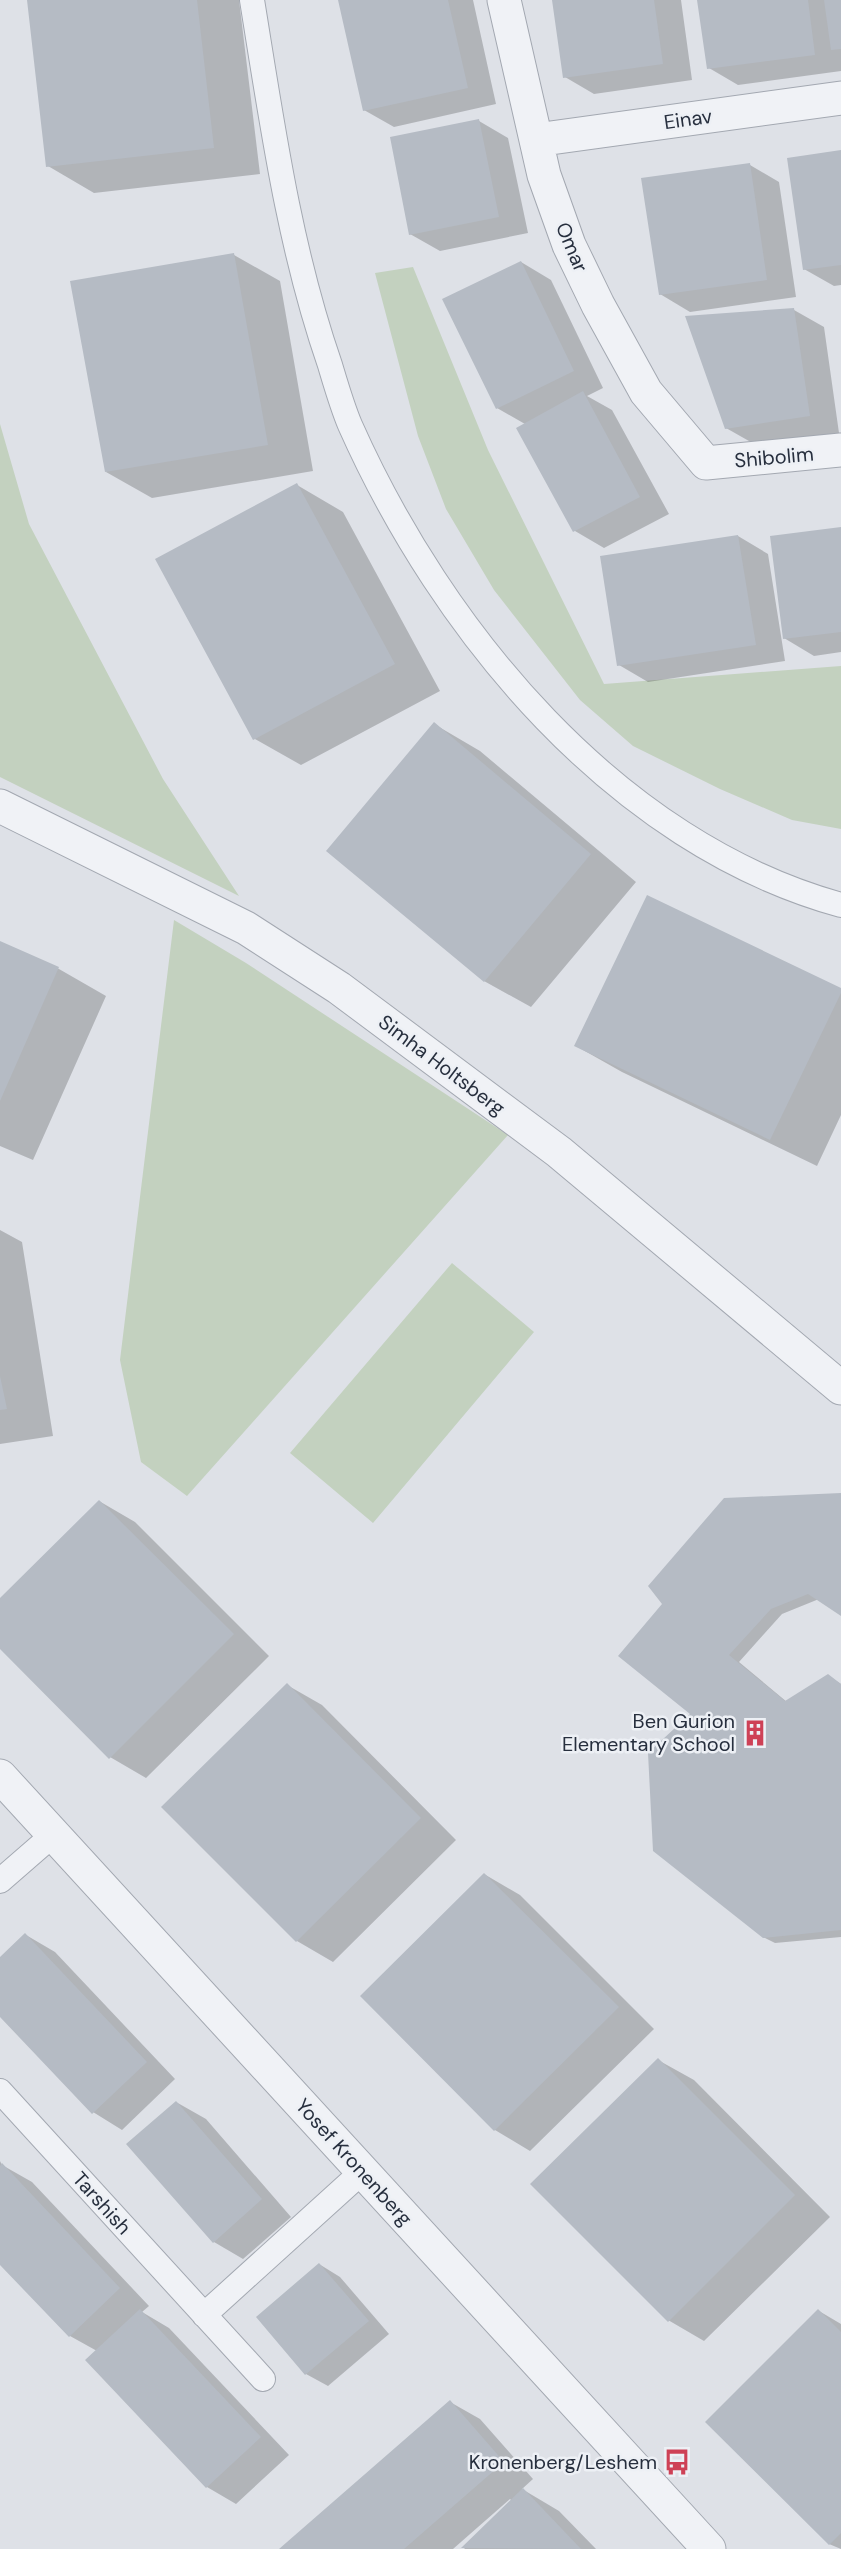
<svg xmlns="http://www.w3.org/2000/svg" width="841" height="2549" font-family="'DM Sans',sans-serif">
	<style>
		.green { fill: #c3d1bf }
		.shadow { fill: #0003 }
		.building { fill: #b5bbc4 }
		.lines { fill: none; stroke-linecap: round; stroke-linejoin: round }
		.lane-casing { stroke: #a3a8b1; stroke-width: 26 }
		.street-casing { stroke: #a3a8b1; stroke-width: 35 }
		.lane { stroke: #f0f2f6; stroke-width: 24 }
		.street { stroke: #f0f2f6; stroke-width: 33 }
		.labels { text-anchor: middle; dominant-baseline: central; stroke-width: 5; stroke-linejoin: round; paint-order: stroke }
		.street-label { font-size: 20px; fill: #272f3e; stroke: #edf0f5 }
		.poi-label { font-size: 20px; fill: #272f3e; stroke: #edf0f5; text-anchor: end }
	</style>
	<rect width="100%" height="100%" fill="#dee1e7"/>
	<path class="green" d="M 413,267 L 488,450 L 604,684 L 841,666 L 841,829 L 792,820 L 720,789 L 633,746 L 580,700 L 494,590 L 446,509 L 418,436 L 375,273 Z
		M 0,424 L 29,524 L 163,779 L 239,896 L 0,777 Z
		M 174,920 L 246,963 L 508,1135 L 187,1496 L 141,1462 L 120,1360 Z
		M 452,1263 L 534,1332 L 373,1523 L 290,1453 Z"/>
	<path class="shadow" d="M 29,0 L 239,0 L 260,174 L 94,193 L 48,166 Z
		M 340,0 L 473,0 L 496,104 L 394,127 L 364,110 Z
		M 553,0 L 681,0 L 692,80 L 594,94 L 565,77 Z
		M 699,0 L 841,0 L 841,71 L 738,85 L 709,68 Z
		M 479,121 L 508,138 L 528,233 L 440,251 L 410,234 Z
		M 841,152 L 841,285 L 834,286 L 804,269 Z
		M 750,165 L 779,182 L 796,297 L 690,312 L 660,294 Z
		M 234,255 L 280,281 L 313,471 L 152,498 L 106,472 Z
		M 521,262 L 551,280 L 603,388 L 587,396 L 612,410 L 669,514 L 604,548 L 575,531 L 525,424 L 497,408 Z
		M 794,310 L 824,327 L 839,433 L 756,445 L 726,428 Z
		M 297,485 L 343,512 L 440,691 L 301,765 L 255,739 Z
		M 841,529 L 841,652 L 814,656 L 784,638 Z
		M 738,536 L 768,554 L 785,661 L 648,682 L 619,665 Z
		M 434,724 L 480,751 L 636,882 L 531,1007 L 484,981 Z
		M 0,943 L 59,969 L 106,996 L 33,1160 L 0,1146 Z
		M 841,990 L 841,1115 L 817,1166 L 622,1072 L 576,1046 Z
		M 0,1230 L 22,1242 L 53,1436 L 0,1444 Z
		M 841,1494 L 841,1615 L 819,1599 L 782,1614 L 739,1662 L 787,1702 L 828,1676 L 841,1684 L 841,1937 L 775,1943 L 763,1937 L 692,1714 L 620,1656 Z
		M 99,1501 L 135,1522 L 269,1656 L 146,1778 L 110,1757 L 0,1648 L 0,1600 Z
		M 287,1685 L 322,1705 L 456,1840 L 333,1962 L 297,1941 L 163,1807 Z
		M 484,1874 L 520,1895 L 654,2029 L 530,2151 L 495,2130 Z
		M 26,1935 L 55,1952 L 175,2079 L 122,2130 L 93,2112 L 0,2015 L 0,1959 Z
		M 658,2060 L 694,2080 L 830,2217 L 704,2341 L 668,2320 Z
		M 176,2102 L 206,2119 L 291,2217 L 243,2259 L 214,2242 Z
		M 0,2161 L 2,2165 L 32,2182 L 149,2306 L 142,2312 L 169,2328 L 289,2455 L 236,2504 L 207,2487 L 87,2360 L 97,2351 L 70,2336 L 0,2262 Z
		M 319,2264 L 340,2277 L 389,2334 L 328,2386 L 306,2374 L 258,2317 Z
		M 819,2311 L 841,2324 L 841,2549 L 829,2544 Z
		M 450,2402 L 480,2419 L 533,2479 L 522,2489 L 559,2511 L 596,2549 L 464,2549 L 512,2501 L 510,2499 L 453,2549 L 281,2549 Z"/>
	<path class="building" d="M 27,0 L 197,0 L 214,148 L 46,167 Z
		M 338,0 L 448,0 L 468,88 L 363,111 Z
		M 552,0 L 654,0 L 663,64 L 563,78 Z
		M 697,0 L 808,0 L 815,55 L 707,69 Z
		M 824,0 L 841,0 L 841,49 L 831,50 Z
		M 479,119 L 499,217 L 409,235 L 390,137 Z
		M 841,150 L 841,265 L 803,270 L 787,158 Z
		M 750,163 L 767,280 L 659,295 L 641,178 Z
		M 234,253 L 268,445 L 105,472 L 70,281 Z
		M 521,261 L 574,371 L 496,409 L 442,299 Z
		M 794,308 L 810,416 L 725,429 L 685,316 Z
		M 583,391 L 640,497 L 573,532 L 516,428 Z
		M 297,483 L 395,664 L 253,740 L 155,559 Z
		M 841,527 L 841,632 L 783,639 L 770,536 Z
		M 738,535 L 756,645 L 617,666 L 600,556 Z
		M 434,722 L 591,854 L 484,982 L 326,851 Z
		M 647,895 L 841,988 L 841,993 L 770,1140 L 574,1046 Z
		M 0,941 L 59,967 L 0,1101 Z
		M 0,1376 L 7,1409 L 0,1410 Z
		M 841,1493 L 841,1616 L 808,1594 L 771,1609 L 729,1655 L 785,1701 L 828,1674 L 841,1684 L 841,1930 L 763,1938 L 653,1851 L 648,1753 L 690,1714 L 618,1656 L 662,1604 L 648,1586 L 724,1498 Z
		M 99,1500 L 234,1634 L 109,1759 L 0,1649 L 0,1598 Z
		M 287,1683 L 421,1818 L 296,1942 L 161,1807 Z
		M 484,1873 L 619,2007 L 494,2131 L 360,1996 Z
		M 25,1933 L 147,2062 L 92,2114 L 0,2017 L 0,1957 Z
		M 658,2058 L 795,2195 L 668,2322 L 530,2184 Z
		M 176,2101 L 262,2199 L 213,2243 L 126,2144 Z
		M 2,2163 L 120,2288 L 69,2337 L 0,2265 L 0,2166 Z
		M 319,2263 L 369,2321 L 305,2375 L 256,2317 Z
		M 140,2309 L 261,2437 L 206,2488 L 85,2360 Z
		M 818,2309 L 841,2332 L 841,2533 L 829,2545 L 705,2422 Z
		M 450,2400 L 504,2462 L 404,2549 L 279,2549 Z
		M 523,2488 L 581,2549 L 461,2548 Z"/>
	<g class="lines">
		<g class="lane-casing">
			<path id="lane" d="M 252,0 C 272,123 289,247 330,365 C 336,385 342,406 350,425 C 442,632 616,843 841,905
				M 0,1881 L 54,1834
				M 0,2091 L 263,2379
				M 204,2315 L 363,2171"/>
		</g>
		<g class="street-casing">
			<path id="street" d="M 504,0 L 544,175 L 569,245 L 598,305 L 646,392 L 706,463 L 841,450
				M 536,140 L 841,98
				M 0,806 L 246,928 L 339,988 L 559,1152 L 841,1388
				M 0,1776 L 709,2549"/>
		</g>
		<use href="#lane" class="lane"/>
		<use href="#street" class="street"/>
	</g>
	<defs>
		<g id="building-bare" transform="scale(2.07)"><path d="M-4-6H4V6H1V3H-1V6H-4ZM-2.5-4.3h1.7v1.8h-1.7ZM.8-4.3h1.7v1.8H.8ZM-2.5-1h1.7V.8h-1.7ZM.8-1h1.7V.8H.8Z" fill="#ce4156" stroke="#edf0f5" stroke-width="2.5" paint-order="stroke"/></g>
		<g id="bus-bare" transform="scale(2.07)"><path d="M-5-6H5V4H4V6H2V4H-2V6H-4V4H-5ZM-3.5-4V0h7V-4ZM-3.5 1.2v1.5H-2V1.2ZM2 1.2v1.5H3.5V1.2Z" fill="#ce4156" stroke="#edf0f5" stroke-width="2.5" paint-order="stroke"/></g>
	</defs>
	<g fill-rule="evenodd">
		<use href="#building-bare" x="755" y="1733"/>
		<use href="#bus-bare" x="677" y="2462"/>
	</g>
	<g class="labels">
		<g class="street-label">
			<text transform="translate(688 119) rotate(-8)">Einav</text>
			<text transform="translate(572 247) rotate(67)">Omar</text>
			<text transform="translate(774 457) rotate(-5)">Shibolim</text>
			<text transform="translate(442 1065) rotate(37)">Simha Holtsberg</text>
			<text transform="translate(354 2162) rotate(48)">Yosef Kronenberg</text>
			<text transform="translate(102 2203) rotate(48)">Tarshish</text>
		</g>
		<g class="poi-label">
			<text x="735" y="1721">Ben Gurion<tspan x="735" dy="23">Elementary School</tspan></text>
			<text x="657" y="2462">Kronenberg/Leshem</text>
		</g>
	</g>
</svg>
